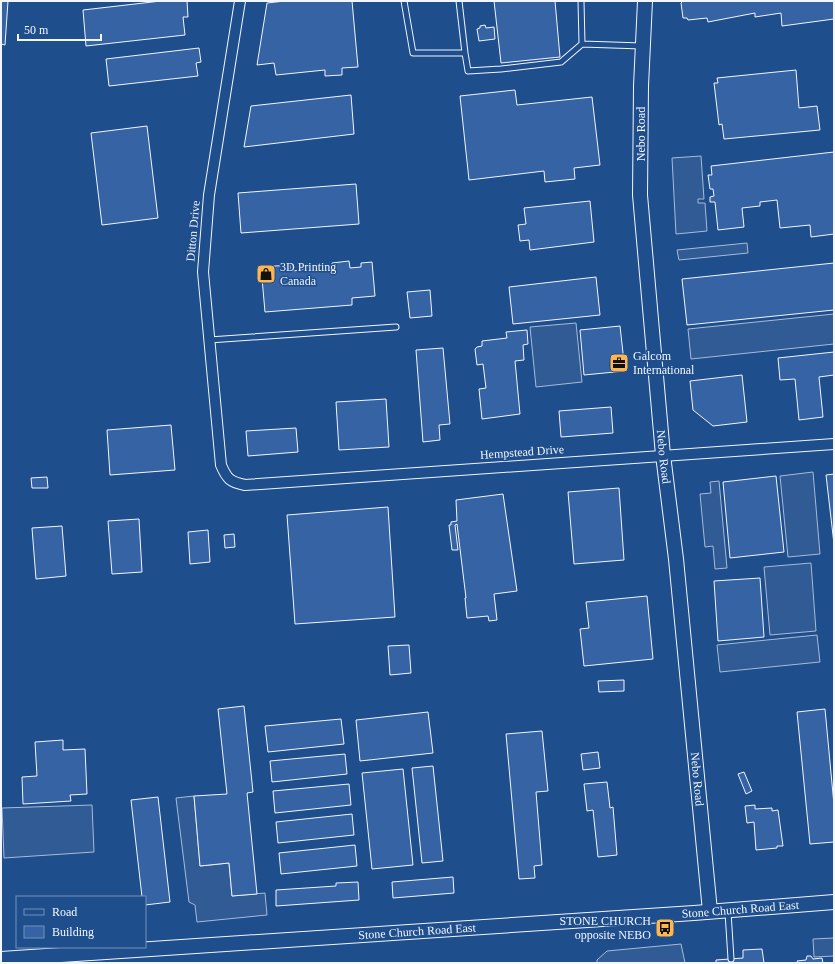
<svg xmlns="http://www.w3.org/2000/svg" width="835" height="964" font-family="'Times New Roman',serif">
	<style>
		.built { fill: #305b95; stroke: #a8bbd7 }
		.building { fill: #3563a3; stroke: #f2f6ff }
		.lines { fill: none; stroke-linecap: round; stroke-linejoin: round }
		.lane-casing { stroke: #f2f6ff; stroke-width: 7 }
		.street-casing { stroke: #f2f6ff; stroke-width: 12 }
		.secondary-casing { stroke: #f2f6ff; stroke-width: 16 }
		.lane { stroke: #1f4e8c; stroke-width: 5 }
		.street { stroke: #1f4e8c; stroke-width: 10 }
		.secondary { stroke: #1f4e8c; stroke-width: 14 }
		.labels { text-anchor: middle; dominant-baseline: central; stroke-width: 3; stroke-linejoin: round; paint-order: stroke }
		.street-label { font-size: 12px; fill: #f2f6ff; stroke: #1f4e8c }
		.poi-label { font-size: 12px; fill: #f2f6ff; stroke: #1f4e8c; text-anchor: start }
	</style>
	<rect width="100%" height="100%" fill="#1f4e8c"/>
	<path class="built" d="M 701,156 L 704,199 L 698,199 L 698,203 L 705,203 L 707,231 L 676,234 L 672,158 Z
		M 747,243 L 748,253 L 679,260 L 677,250 Z
		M 834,314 L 834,344 L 691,359 L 688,329 Z
		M 576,323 L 582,382 L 536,387 L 530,327 Z
		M 813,472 L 820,554 L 788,557 L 780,476 Z
		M 719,481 L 727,568 L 715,569 L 713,546 L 705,547 L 700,494 L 711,493 L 710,482 Z
		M 811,563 L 816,631 L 770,635 L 764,567 Z
		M 817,635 L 820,662 L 720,672 L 717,645 Z
		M 194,796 L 200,866 L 229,863 L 232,896 L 265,893 L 267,915 L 197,922 L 195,905 L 189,902 L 176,798 Z
		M 92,805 L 94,852 L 4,858 L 2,808 Z
		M 834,938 L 834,956 L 814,957 L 813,939 Z
		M 681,944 L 685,963 L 597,963 L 597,960 L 607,951 Z"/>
	<path class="building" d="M 1,1 L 8,1 L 5,45 L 1,44 Z
		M 161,1 L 187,1 L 188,17 L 183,17 L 185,35 L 86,46 L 83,10 Z
		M 285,1 L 352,1 L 358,67 L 342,68 L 342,75 L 325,76 L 325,70 L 276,75 L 274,63 L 257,65 L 267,3 Z
		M 494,1 L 555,1 L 560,57 L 501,63 Z
		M 683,1 L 834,1 L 834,19 L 782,26 L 781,13 L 755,17 L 755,13 L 708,22 L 707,18 L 688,20 L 687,18 L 683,18 L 681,3 Z
		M 485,25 L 486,28 L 494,27 L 495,39 L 479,41 L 477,29 L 480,28 L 480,26 Z
		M 199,48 L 201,62 L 196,63 L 198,76 L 109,86 L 106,59 Z
		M 796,70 L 799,108 L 817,106 L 820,130 L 724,139 L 722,124 L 719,125 L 714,83 L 718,83 L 717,78 Z
		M 515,90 L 517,105 L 592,97 L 600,165 L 574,168 L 575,179 L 545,182 L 544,171 L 469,180 L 460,96 Z
		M 351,95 L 354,134 L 244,147 L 251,106 Z
		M 147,126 L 158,218 L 102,225 L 91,133 Z
		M 834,152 L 834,234 L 811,237 L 810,225 L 780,228 L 777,200 L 760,202 L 760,206 L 742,208 L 744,227 L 718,230 L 715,202 L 710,202 L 710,197 L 714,196 L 713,189 L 710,189 L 708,175 L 712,175 L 711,166 Z
		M 356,184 L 359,224 L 241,233 L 238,193 Z
		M 590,201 L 594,242 L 530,250 L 529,240 L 520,241 L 518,225 L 526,224 L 524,208 Z
		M 349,261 L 350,268 L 361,267 L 361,263 L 372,262 L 375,296 L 352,298 L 352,305 L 265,312 L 261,267 L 290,265 L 290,271 L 303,270 L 302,266 L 320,264 L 320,269 L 332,268 L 332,263 Z
		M 834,263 L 834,310 L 687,325 L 682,279 Z
		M 596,277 L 600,315 L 513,324 L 509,287 Z
		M 430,290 L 432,316 L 410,318 L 407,292 Z
		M 620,326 L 625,371 L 584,375 L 580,330 Z
		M 527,330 L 528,344 L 523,345 L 524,360 L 515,361 L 520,414 L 482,419 L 479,389 L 486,388 L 483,364 L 477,365 L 475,349 L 477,347 L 482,346 L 482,341 L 507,338 L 506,332 Z
		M 443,348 L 450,424 L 439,425 L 440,440 L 423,442 L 416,350 Z
		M 834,352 L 834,375 L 819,377 L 823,417 L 799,420 L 795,379 L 780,380 L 778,358 Z
		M 742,375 L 747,422 L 713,426 L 693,410 L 690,381 Z
		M 386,399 L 389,447 L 339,450 L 336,402 Z
		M 611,407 L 613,433 L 561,437 L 559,411 Z
		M 171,425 L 175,470 L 110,475 L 107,430 Z
		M 296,428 L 298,452 L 248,456 L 246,431 Z
		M 834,474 L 834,544 L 826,475 Z
		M 776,476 L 784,552 L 730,558 L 723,482 Z
		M 47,477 L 48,488 L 32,488 L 31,478 Z
		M 619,488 L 624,560 L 574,564 L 568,492 Z
		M 503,494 L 517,591 L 494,594 L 497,620 L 489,621 L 488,616 L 467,618 L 465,598 L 466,598 L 457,524 L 455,525 L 458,550 L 452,550 L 449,525 L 451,525 L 451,522 L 457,521 L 456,500 Z
		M 388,507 L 395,617 L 295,624 L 287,515 Z
		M 139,519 L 142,572 L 112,574 L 108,521 Z
		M 62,526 L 66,576 L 36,579 L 32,528 Z
		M 208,530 L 210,562 L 190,564 L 188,532 Z
		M 234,534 L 235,547 L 225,548 L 224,535 Z
		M 760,578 L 764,637 L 718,641 L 714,581 Z
		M 647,596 L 653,659 L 584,666 L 580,629 L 589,628 L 586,602 Z
		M 409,645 L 411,673 L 390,675 L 388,646 Z
		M 624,680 L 624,691 L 599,692 L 598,681 Z
		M 244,706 L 253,792 L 247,793 L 257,894 L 232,896 L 229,863 L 200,866 L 194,796 L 227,794 L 218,709 Z
		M 825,709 L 834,805 L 834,842 L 810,844 L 797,712 Z
		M 428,712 L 433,753 L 360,761 L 356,720 Z
		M 341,719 L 344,744 L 268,752 L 265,726 Z
		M 542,731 L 548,791 L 536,792 L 542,865 L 534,866 L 535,878 L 519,879 L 506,734 Z
		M 63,740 L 63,750 L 85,749 L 87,794 L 70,795 L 71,801 L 23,804 L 22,777 L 37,776 L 35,742 Z
		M 598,752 L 600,768 L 583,770 L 581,754 Z
		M 345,754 L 347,774 L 272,782 L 270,761 Z
		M 433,766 L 443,861 L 422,863 L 412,768 Z
		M 403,769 L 413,865 L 372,869 L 362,773 Z
		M 744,772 L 752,791 L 746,794 L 738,774 Z
		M 607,782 L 610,808 L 613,807 L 617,855 L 598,857 L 593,810 L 587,811 L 584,784 Z
		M 349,784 L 351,805 L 275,813 L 273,791 Z
		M 158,797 L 170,902 L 145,905 L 145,897 L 142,897 L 131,800 Z
		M 755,805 L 755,809 L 772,808 L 772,811 L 778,810 L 783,846 L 777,846 L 777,848 L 756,850 L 754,822 L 747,823 L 745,806 Z
		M 352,814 L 354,835 L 278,843 L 276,822 Z
		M 355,845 L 357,866 L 281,874 L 279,853 Z
		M 453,877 L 454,893 L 393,898 L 392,882 Z
		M 358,882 L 359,900 L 276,906 L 276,890 L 336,886 L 336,883 Z
		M 762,949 L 764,963 L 716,963 L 716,960 L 743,958 L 743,950 Z
		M 807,956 L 811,956 L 813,959 L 822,958 L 823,963 L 798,963 L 797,961 L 806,960 Z"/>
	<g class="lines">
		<g class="lane-casing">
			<path id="lane" d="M 404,1 L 413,53 L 465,53 L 468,71 L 501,69 L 561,62 L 582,44
				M 459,1 L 465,53
				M 581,1 L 582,44 L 642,46
				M 209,340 L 396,327
				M 728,912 L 731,959"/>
		</g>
		<g class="street-casing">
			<path id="street" d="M 240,1 L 209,195 L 203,272 L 221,465 C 227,479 230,482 245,485 L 834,444"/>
		</g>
		<g class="secondary-casing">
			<g id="secondary">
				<path id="s1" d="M 645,1 L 641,86 L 640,195 L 663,455 L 676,559 L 710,911"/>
				<path id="s2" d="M 1,959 L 694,913 L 834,902"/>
			</g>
		</g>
		<use href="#lane" class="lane"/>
		<use href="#street" class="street"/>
		<use href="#secondary" class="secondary"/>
	</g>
	<defs>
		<g id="shop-square" transform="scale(1)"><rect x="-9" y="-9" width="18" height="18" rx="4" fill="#ffb74d" stroke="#1f4e8c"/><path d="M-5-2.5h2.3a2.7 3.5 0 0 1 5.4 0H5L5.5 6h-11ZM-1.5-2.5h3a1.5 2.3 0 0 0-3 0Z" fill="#111"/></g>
		<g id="office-square" transform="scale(1)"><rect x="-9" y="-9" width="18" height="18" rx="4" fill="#ffb74d" stroke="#1f4e8c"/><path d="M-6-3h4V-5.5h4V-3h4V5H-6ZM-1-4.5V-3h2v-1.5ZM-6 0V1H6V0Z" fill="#111"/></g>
		<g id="bus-square" transform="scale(1)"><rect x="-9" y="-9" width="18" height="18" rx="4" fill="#ffb74d" stroke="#1f4e8c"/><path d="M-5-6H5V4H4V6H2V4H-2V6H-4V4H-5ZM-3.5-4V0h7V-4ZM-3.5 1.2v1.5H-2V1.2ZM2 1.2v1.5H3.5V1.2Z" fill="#111"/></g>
	</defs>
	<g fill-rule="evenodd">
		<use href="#shop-square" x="266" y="274"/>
		<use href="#office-square" x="619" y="363"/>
		<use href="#bus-square" x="665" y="928"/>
	</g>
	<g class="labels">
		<g class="street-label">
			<text transform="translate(641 134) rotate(-90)">Nebo Road</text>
			<text transform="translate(193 231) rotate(-85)">Ditton Drive</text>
			<text transform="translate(522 452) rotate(-4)">Hempstead Drive</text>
			<text stroke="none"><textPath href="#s1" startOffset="457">Nebo Road</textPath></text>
			<text stroke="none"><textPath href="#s1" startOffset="781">Nebo Road</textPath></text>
			<text stroke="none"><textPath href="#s2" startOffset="741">Stone Church Road East</textPath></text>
			<text stroke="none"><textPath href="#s2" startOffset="417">Stone Church Road East</textPath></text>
		</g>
		<g class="poi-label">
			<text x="280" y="267">3D Printing<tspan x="280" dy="14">Canada</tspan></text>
			<text x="633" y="356">Galcom<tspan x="633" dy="14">International</tspan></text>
			<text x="651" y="921" text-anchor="end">STONE CHURCH<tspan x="651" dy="14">opposite NEBO</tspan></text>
		</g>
	</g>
	<rect width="835" height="964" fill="none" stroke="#f2f6ff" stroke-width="4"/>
	<rect x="16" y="896" width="130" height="52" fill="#1f4e8c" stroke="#7391ba"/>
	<rect x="24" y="909" width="20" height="6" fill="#1f4e8c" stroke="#7391ba"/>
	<text x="52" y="916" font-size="12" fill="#f2f6ff">Road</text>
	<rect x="24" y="926" width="20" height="12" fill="#3563a3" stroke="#7391ba"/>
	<text x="52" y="936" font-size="12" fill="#f2f6ff">Building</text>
	<path d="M18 34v6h83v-6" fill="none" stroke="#f2f6ff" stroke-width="2"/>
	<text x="24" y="34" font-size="12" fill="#f2f6ff" stroke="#1f4e8c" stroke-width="3" paint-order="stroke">50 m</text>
</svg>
